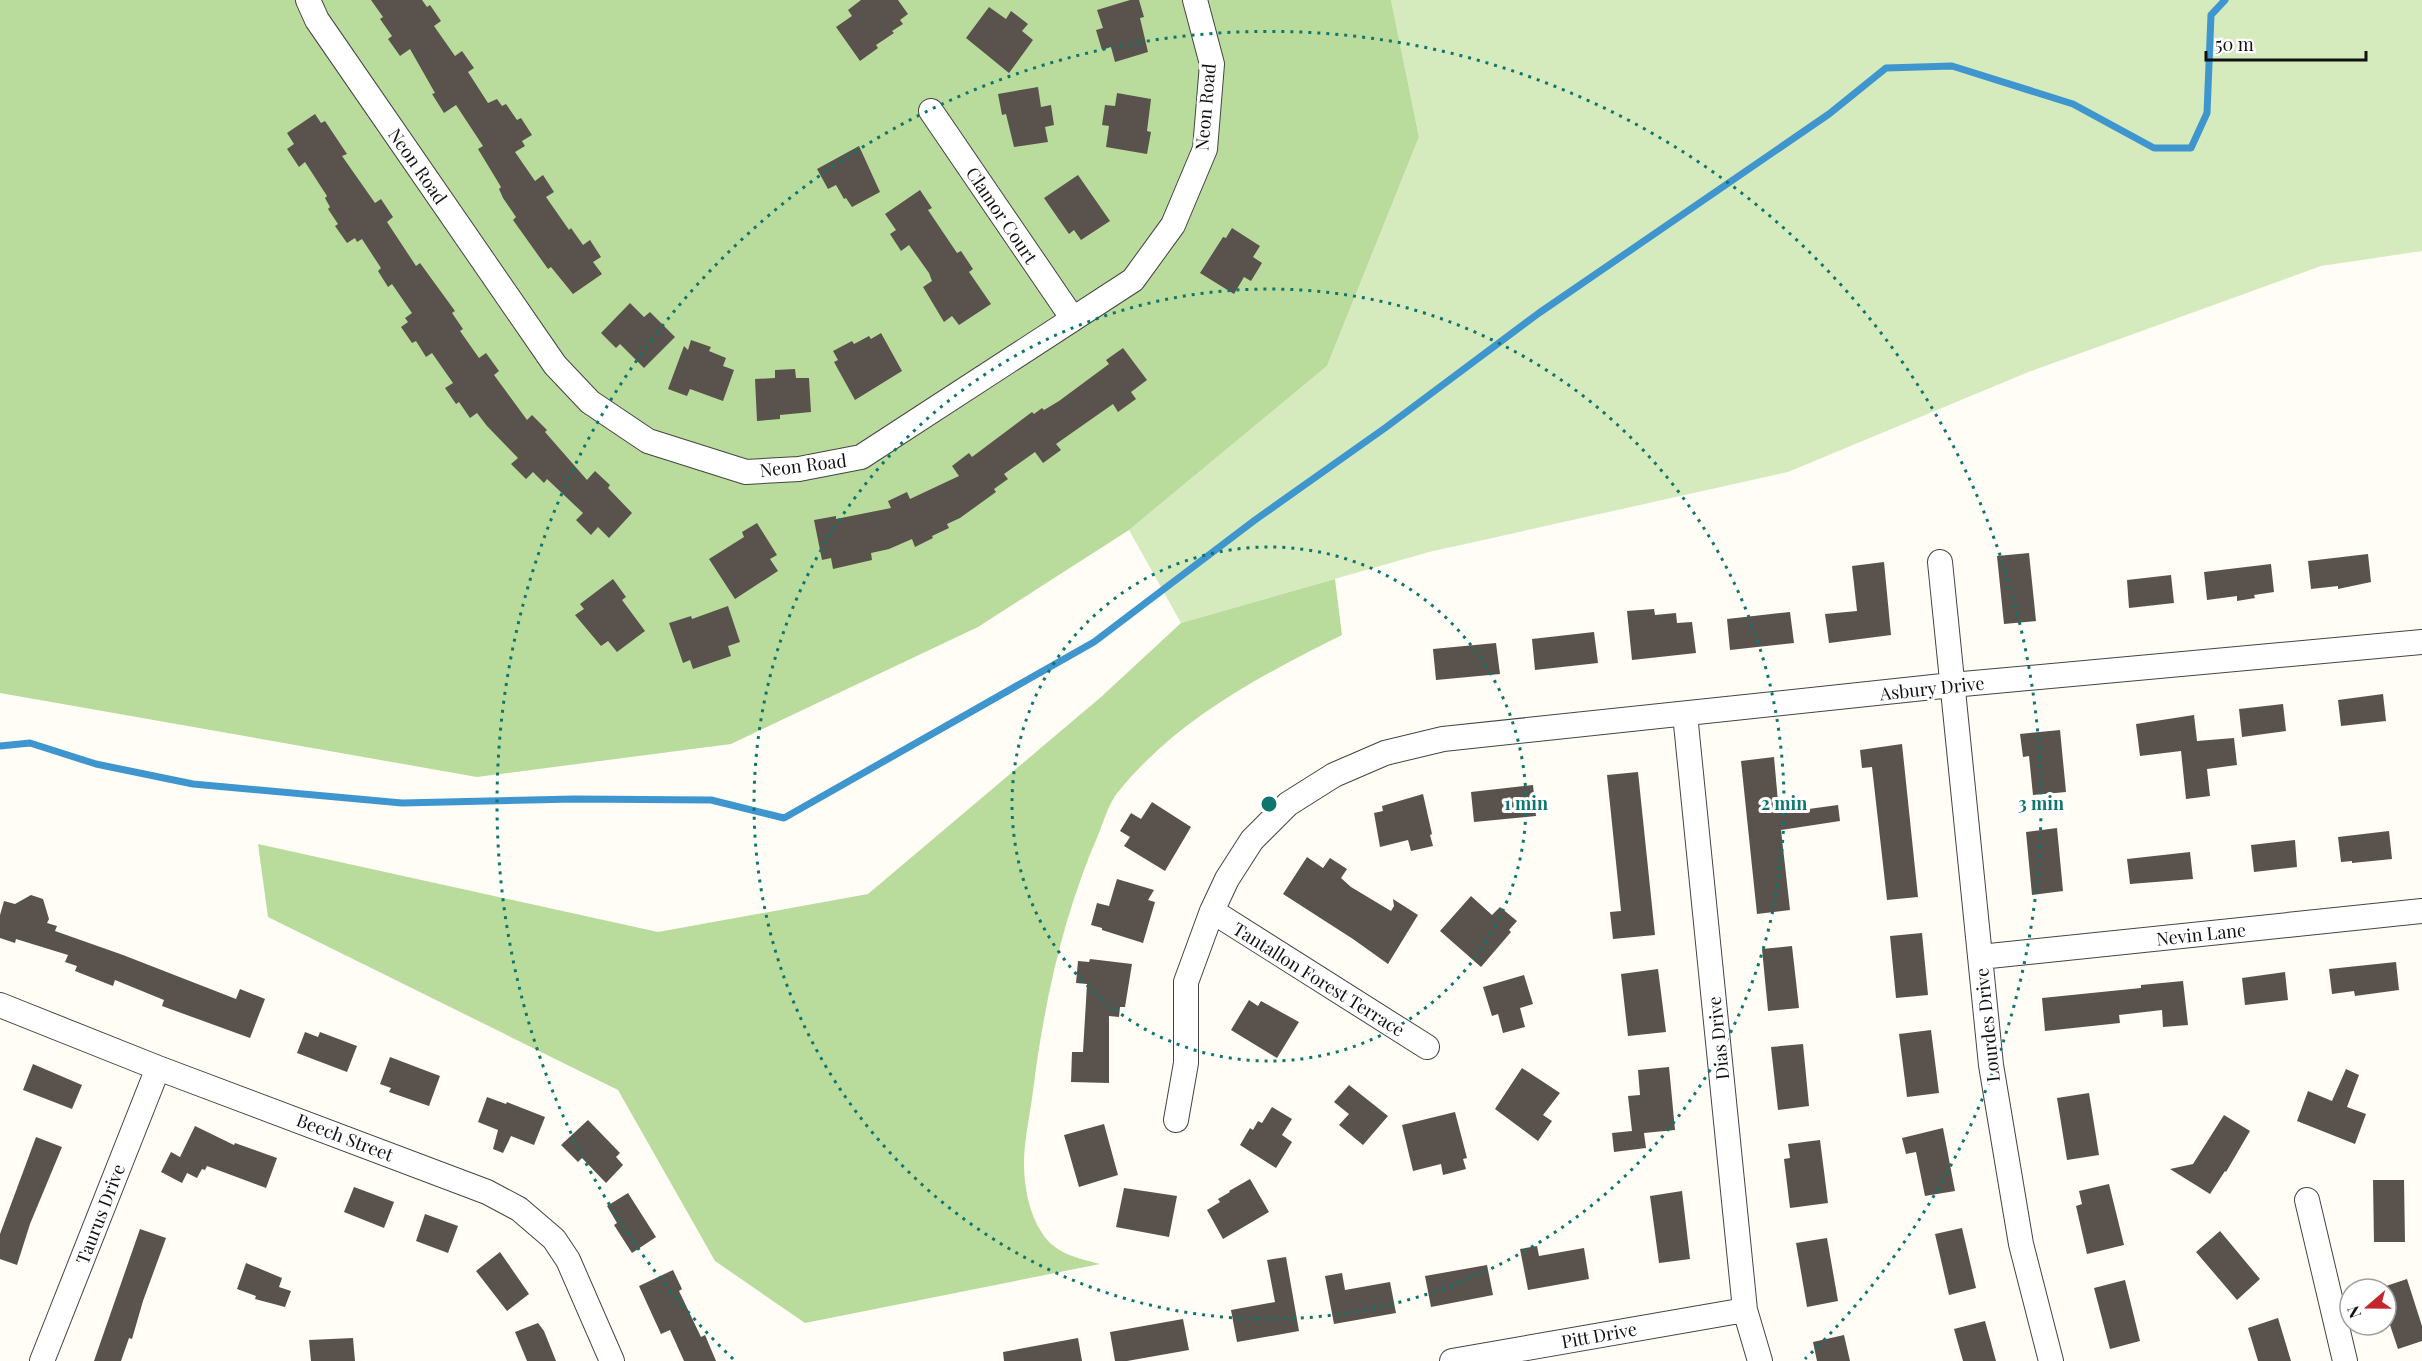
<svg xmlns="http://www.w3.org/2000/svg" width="2422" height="1361" font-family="'Playfair Display',serif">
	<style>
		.green { fill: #d5ebbd }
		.forest { fill: #b9dc9c }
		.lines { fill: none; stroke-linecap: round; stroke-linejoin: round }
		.stream { stroke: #3f96cf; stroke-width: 7 }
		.building { fill: #5a524d }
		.minor-casing { stroke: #444; stroke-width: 26 }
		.minor { stroke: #fff; stroke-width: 24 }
		.ring { fill: none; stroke: #0f766e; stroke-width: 3; stroke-dasharray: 3 6 }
		.labels { text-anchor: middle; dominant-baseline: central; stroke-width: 6; stroke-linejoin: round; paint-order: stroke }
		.street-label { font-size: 18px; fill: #111; stroke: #fff }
		.centre { fill: #0f766e; stroke: #fff; stroke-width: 3 }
		.ring-label { font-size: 18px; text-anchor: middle; font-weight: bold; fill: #0f766e; stroke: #fff; stroke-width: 6; stroke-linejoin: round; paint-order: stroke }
	</style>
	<rect width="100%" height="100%" fill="#fffdf5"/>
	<path class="green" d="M 1391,0 L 2422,0 L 2422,251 L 2321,266 L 2026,373 L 1788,472 L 1429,552 L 1181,623 L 1129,530 L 1327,366 L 1419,137 Z"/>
	<path class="forest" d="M 0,0 L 1391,0 L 1419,137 L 1327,366 L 1129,530 L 978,627 L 731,744 L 477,777 L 0,693 Z
		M 1335,579 L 1342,635 C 1260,676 1177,719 1118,792 C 1109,803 1104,820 1099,833 C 1063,915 1044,1003 1033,1091 C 1030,1115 1024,1140 1024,1164 C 1024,1186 1029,1214 1042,1233 C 1055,1254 1078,1258 1100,1264 L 805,1323 L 715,1261 L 618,1090 L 268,917 L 258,844 L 658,932 L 868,894 L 1101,697 L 1181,623 Z"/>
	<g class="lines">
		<path class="stream" d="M 0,746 L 30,743 L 96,764 L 193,784 L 402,803 L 574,799 L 711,800 L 784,818 L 1094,642 L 1255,520 L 1385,428 L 1539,313 L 1829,114 L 1886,68 L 1952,66 L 2073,104 L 2154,148 L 2191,148 L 2207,113 L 2211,15 L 2225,0"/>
	</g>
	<path class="building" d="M 371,0 L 422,0 L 427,7 L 430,5 L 441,21 L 434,26 L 455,56 L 462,51 L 474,68 L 468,72 L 488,103 L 497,99 L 502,106 L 506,104 L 517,120 L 521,118 L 532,135 L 522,141 L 525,146 L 515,152 L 535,181 L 543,175 L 554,192 L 546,197 L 569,230 L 571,228 L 583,245 L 590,240 L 601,257 L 593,262 L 602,274 L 573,294 L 551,267 L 548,269 L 513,220 L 516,217 L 503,198 L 499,189 L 501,187 L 478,149 L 483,146 L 456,105 L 444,113 L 432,94 L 435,93 L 410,49 L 400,56 L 388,39 L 392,36 L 380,19 L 383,17 Z
		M 861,0 L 898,0 L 908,14 L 900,20 L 903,24 L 892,31 L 894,33 L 876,45 L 878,48 L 860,61 L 836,27 L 852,16 L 848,10 Z
		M 1130,0 L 1139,0 L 1144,17 L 1140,18 L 1148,52 L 1115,62 L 1111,47 L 1102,50 L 1096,30 L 1103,28 L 1097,10 Z
		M 989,7 L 1006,19 L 1011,11 L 1028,24 L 1022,31 L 1033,40 L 1009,73 L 966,38 Z
		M 1038,87 L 1041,107 L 1051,105 L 1054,125 L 1045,127 L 1048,142 L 1014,147 L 1006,114 L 1002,115 L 998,94 Z
		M 1117,93 L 1151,99 L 1147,131 L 1151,132 L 1147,154 L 1106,147 L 1109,126 L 1102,125 L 1105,105 L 1115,106 Z
		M 315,114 L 321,123 L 325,121 L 347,154 L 342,156 L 375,203 L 381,199 L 393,217 L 387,222 L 416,266 L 420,263 L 455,311 L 452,313 L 463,329 L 460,331 L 479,358 L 486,353 L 499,371 L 494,375 L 527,420 L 532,415 L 547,430 L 545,432 L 587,480 L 595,471 L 610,485 L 608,488 L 632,513 L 609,538 L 598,527 L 591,535 L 576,520 L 583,513 L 547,479 L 544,483 L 533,472 L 526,479 L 511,464 L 518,458 L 487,426 L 477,413 L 470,418 L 459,402 L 456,404 L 445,388 L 453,383 L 432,353 L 426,357 L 416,341 L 412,343 L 401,327 L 408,322 L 405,318 L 412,313 L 392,284 L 388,287 L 378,271 L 381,268 L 362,239 L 357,242 L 355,238 L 347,243 L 335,226 L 338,224 L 328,209 L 330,207 L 325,198 L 327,196 L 305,162 L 299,167 L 287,149 L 294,144 L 287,133 Z
		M 859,146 L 880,192 L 852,207 L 846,198 L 844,199 L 836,185 L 828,189 L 817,169 Z
		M 1078,175 L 1110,221 L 1081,240 L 1074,230 L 1069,234 L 1044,198 Z
		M 920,190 L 932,208 L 928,210 L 957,253 L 961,251 L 973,269 L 969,272 L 991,304 L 959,325 L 952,316 L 944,322 L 923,287 L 932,281 L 929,273 L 909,245 L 901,251 L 890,234 L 896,230 L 885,214 Z
		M 1232,228 L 1260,246 L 1253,257 L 1262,263 L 1251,281 L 1244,277 L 1234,294 L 1200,273 L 1223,237 L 1226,238 Z
		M 630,303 L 644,317 L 650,312 L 675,337 L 644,368 L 620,344 L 616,348 L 601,333 Z
		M 881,333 L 902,371 L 855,400 L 834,362 L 838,360 L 833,351 L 852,341 L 854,344 L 869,336 L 871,339 Z
		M 691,340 L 711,347 L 709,351 L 726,358 L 723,366 L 734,370 L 723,401 L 690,389 L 687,396 L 668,389 L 684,346 L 688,350 Z
		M 1123,348 L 1147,380 L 1131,392 L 1136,399 L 1118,412 L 1113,404 L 1056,444 L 1061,450 L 1043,463 L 1035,452 L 1004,474 L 1008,479 L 994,489 L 996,492 L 960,518 L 947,524 L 949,528 L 932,536 L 933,538 L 915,547 L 912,539 L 889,549 L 871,553 L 872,560 L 833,569 L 831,558 L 822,560 L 814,520 L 836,516 L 836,519 L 891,508 L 888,501 L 907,492 L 910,499 L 959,476 L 952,466 L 969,453 L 972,457 L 1032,412 L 1034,414 L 1042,408 L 1044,410 L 1059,401 L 1109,364 L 1106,360 Z
		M 795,369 L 796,378 L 809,378 L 811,412 L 780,415 L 780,419 L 757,421 L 755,379 L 775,378 L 775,370 Z
		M 757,523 L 777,555 L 770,559 L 778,571 L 735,599 L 709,559 L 744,537 L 742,532 Z
		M 2029,553 L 2036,621 L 2004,624 L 1997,556 Z
		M 2368,554 L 2371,582 L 2338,589 L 2338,586 L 2311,589 L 2308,561 Z
		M 1884,562 L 1891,635 L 1829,643 L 1825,614 L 1857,611 L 1852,566 Z
		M 2271,564 L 2274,592 L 2254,595 L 2255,598 L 2237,601 L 2237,596 L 2207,600 L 2204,572 Z
		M 2171,575 L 2174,603 L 2129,608 L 2127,580 Z
		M 613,579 L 626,597 L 622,600 L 645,631 L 617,652 L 608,641 L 601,646 L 575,615 L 584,609 L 580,604 Z
		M 728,606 L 740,642 L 728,646 L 731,656 L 693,669 L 690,660 L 683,663 L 669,623 L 691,616 L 692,619 Z
		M 1654,609 L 1655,615 L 1676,613 L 1677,623 L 1692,622 L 1696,653 L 1632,660 L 1627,611 Z
		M 1790,612 L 1794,643 L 1730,650 L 1727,619 Z
		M 1594,632 L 1598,663 L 1535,670 L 1532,639 Z
		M 1496,643 L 1500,674 L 1436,680 L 1433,649 Z
		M 2383,694 L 2386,721 L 2341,726 L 2338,700 Z
		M 2283,704 L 2286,731 L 2242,737 L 2239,709 Z
		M 2194,715 L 2197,741 L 2234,738 L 2237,765 L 2207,769 L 2210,796 L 2186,799 L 2181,751 L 2140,756 L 2136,724 Z
		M 2060,730 L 2066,792 L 2033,795 L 2029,756 L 2023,757 L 2020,734 Z
		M 1902,744 L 1918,897 L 1887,900 L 1872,767 L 1862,768 L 1860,750 Z
		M 1774,757 L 1779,813 L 1838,805 L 1840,821 L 1781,830 L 1790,910 L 1757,914 L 1741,761 Z
		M 1638,772 L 1655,935 L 1613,939 L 1610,912 L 1621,911 L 1607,775 Z
		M 1533,785 L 1536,816 L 1474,822 L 1471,792 Z
		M 1423,794 L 1432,834 L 1430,835 L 1433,846 L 1411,851 L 1408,840 L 1380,847 L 1374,813 L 1383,811 L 1382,806 Z
		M 1152,802 L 1191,827 L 1165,871 L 1124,846 L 1130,837 L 1120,831 L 1131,813 L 1141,819 Z
		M 2057,828 L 2063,891 L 2032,895 L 2026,832 Z
		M 2389,831 L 2392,859 L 2352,863 L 2352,861 L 2341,862 L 2338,837 Z
		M 2295,840 L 2297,867 L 2254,872 L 2251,845 Z
		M 2190,852 L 2193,879 L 2130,884 L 2127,859 Z
		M 1307,857 L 1323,868 L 1330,858 L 1347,869 L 1341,878 L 1351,887 L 1391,911 L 1394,906 L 1393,899 L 1418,915 L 1388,964 L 1353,939 L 1283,894 Z
		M 1117,879 L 1154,890 L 1148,900 L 1155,902 L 1143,943 L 1102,930 L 1102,928 L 1091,925 L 1097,903 L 1109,906 Z
		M 31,895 L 43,899 L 49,919 L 47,923 L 57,926 L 55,931 L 123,955 L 236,999 L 240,989 L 265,999 L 250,1038 L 162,1006 L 164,1000 L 115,980 L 113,986 L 75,971 L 77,966 L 65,962 L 68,955 L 16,939 L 15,943 L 0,938 L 0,915 L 4,901 L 15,904 Z
		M 1471,896 L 1492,915 L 1500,907 L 1517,921 L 1509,930 L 1511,932 L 1481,967 L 1440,931 Z
		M 1922,933 L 1928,995 L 1896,998 L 1890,936 Z
		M 1792,946 L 1799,1008 L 1768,1011 L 1762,949 Z
		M 1090,959 L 1132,964 L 1125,1007 L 1120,1007 L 1119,1017 L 1109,1016 L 1109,1083 L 1071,1082 L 1072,1052 L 1083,1052 L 1087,984 L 1076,983 L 1078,961 L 1089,962 Z
		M 2396,962 L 2399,990 L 2355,996 L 2354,991 L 2332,994 L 2329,969 Z
		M 1658,969 L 1666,1032 L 1628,1036 L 1621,974 Z
		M 2285,972 L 2288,1000 L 2245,1005 L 2242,978 Z
		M 1524,975 L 1533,1004 L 1520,1008 L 1525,1027 L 1503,1033 L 1498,1014 L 1492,1016 L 1483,987 Z
		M 2183,981 L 2188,1025 L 2163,1027 L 2162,1010 L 2119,1015 L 2120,1023 L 2045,1031 L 2042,998 L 2141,988 L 2141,985 Z
		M 1249,1000 L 1258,1006 L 1261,1001 L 1299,1022 L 1277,1058 L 1231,1030 Z
		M 1931,1030 L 1939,1093 L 1907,1097 L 1899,1034 Z
		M 305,1032 L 318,1037 L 320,1032 L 357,1046 L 347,1072 L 297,1053 Z
		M 1803,1044 L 1809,1106 L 1778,1110 L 1771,1047 Z
		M 390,1057 L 440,1076 L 429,1106 L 389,1092 L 391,1088 L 380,1084 Z
		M 33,1064 L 82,1085 L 72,1109 L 23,1090 Z
		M 1669,1067 L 1675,1130 L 1644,1133 L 1646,1148 L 1614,1152 L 1612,1133 L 1632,1131 L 1628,1096 L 1640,1095 L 1638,1070 Z
		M 1522,1068 L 1560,1093 L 1543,1115 L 1552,1121 L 1538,1141 L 1495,1109 Z
		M 2346,1069 L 2359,1075 L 2347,1107 L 2366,1114 L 2355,1144 L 2297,1121 L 2308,1091 L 2332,1101 Z
		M 1349,1085 L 1388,1116 L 1363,1145 L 1339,1125 L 1349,1114 L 1334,1102 Z
		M 2089,1093 L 2099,1155 L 2067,1160 L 2057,1098 Z
		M 487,1097 L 506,1104 L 507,1102 L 545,1117 L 534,1145 L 511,1136 L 503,1153 L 493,1149 L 498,1130 L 478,1122 Z
		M 1272,1107 L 1292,1119 L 1282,1135 L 1292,1142 L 1276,1168 L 1240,1145 L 1250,1128 L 1253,1130 L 1258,1121 L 1262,1123 Z
		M 1455,1112 L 1467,1158 L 1463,1159 L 1466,1169 L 1443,1175 L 1441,1164 L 1413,1171 L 1402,1125 Z
		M 2224,1115 L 2250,1131 L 2226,1172 L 2225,1171 L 2210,1194 L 2170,1169 L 2193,1164 Z
		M 588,1120 L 620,1153 L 616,1157 L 623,1165 L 606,1183 L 582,1158 L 578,1162 L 561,1145 Z
		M 1104,1124 L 1118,1175 L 1079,1187 L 1064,1135 Z
		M 195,1126 L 234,1145 L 235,1143 L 277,1158 L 266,1188 L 207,1166 L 205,1170 L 202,1169 L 197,1178 L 187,1173 L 182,1183 L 161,1172 L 171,1152 L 180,1157 Z
		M 1943,1128 L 1955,1191 L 1925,1196 L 1916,1152 L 1906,1154 L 1902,1138 Z
		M 36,1137 L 62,1147 L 30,1224 L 17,1265 L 0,1259 L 0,1234 Z
		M 1820,1140 L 1828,1203 L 1790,1208 L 1784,1159 L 1790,1158 L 1788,1144 Z
		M 1250,1179 L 1269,1212 L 1223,1239 L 1207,1210 L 1220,1202 L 1218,1199 L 1230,1192 L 1229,1191 Z
		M 2373,1180 L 2404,1180 L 2405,1242 L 2374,1242 Z
		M 2109,1184 L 2124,1245 L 2087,1254 L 2076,1206 L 2082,1204 L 2079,1191 Z
		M 354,1187 L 394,1202 L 384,1228 L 344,1212 Z
		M 1124,1188 L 1177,1196 L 1169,1237 L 1116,1227 Z
		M 1682,1191 L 1690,1259 L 1659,1263 L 1650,1196 Z
		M 628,1193 L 656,1237 L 632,1253 L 614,1225 L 617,1223 L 607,1206 Z
		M 425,1214 L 458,1226 L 448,1253 L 416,1241 Z
		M 1962,1228 L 1976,1288 L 1949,1295 L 1935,1234 Z
		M 140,1229 L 166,1238 L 143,1301 L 132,1339 L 129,1338 L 121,1361 L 94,1361 Z
		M 2220,1231 L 2260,1279 L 2237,1300 L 2196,1252 Z
		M 1827,1238 L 1838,1301 L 1807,1307 L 1796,1243 Z
		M 1537,1246 L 1539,1256 L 1584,1248 L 1589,1279 L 1528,1290 L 1520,1249 Z
		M 500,1252 L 529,1294 L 507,1311 L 476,1271 Z
		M 1286,1257 L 1299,1331 L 1237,1342 L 1231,1310 L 1275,1302 L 1267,1260 Z
		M 246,1263 L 282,1278 L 279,1287 L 291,1291 L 285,1307 L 255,1299 L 256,1296 L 237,1289 Z
		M 1487,1265 L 1493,1295 L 1431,1307 L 1425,1276 Z
		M 673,1270 L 682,1289 L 679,1291 L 701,1337 L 705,1335 L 716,1361 L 684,1361 L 670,1330 L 661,1334 L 639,1286 Z
		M 1342,1273 L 1345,1290 L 1390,1282 L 1396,1313 L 1334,1324 L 1325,1276 Z
		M 2407,1279 L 2422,1326 L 2422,1341 L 2398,1349 L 2390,1325 L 2386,1325 L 2386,1286 Z
		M 2125,1280 L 2140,1341 L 2110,1349 L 2094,1288 Z
		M 2278,1318 L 2291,1361 L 2258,1361 L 2248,1328 Z
		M 1183,1319 L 1189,1350 L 1127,1361 L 1115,1361 L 1110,1332 Z
		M 1985,1321 L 1996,1361 L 1963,1361 L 1954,1329 Z
		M 538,1323 L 544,1331 L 556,1361 L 527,1361 L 515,1332 Z
		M 1844,1335 L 1850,1361 L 1817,1361 L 1813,1342 Z
		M 353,1338 L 355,1361 L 311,1361 L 309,1340 Z
		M 1078,1338 L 1082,1361 L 1004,1361 L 1003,1352 Z"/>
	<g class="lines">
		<g class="minor-casing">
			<path id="minor" d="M 308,0 L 317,20 L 555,365 L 590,402 L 648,441 L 746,472 L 799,469 L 861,457 L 1133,280 L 1173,225 L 1205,149 L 1212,64 L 1195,0
				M 931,111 L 1073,319
				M 1940,562 L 1991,1065 L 2021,1244 L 2051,1361
				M 1685,714 L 1745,1310 L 1760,1361
				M 1212,911 L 1427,1047
				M 1980,957 L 2422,911
				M 0,1005 L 158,1068 L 487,1192 L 519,1209 L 554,1239 L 568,1260 L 612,1361
				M 1176,1120 L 1186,1063 L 1186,982 L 1212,911 L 1227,879 L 1252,840 L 1288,804 L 1334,775 L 1385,753 L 1443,739 L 1952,685 L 2422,642
				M 2307,1200 L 2345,1361
				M 42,1361 L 158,1068
				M 1452,1361 L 1745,1310"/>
		</g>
		<use href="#minor" class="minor"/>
	</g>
	<g class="ring">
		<circle cx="1269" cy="804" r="257"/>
		<circle cx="1269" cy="804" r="515"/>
		<path d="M733 1359A772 772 0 1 1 1805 1359"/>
	</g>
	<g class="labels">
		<g class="street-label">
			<text transform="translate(1205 107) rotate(-85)">Neon Road</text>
			<text transform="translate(418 166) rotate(55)">Neon Road</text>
			<text transform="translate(1002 215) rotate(56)">Clamor Court</text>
			<text transform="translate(803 465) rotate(-7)">Neon Road</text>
			<text transform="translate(1932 688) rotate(-6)">Asbury Drive</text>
			<text transform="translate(2201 934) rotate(-6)">Nevin Lane</text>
			<text transform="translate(1319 979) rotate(32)">Tantallon Forest Terrace</text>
			<text transform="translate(1987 1025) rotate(-96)">Lourdes Drive</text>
			<text transform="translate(1718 1038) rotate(-96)">Dias Drive</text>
			<text transform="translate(345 1137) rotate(21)">Beech Street</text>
			<text transform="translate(100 1214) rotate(-69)">Taurus Drive</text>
			<text transform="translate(1599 1335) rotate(-10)">Pitt Drive</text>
		</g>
	</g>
	<circle cx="1269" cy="804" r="9" class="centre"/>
	<g class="ring-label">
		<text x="1526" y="810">1 min</text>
		<text x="1784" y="810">2 min</text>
		<text x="2041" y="810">3 min</text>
	</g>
	<g transform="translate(2368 1307) rotate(250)"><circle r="28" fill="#ffffff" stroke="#a0a0a0" stroke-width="1.5"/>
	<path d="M0-4.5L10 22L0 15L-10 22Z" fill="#c4262e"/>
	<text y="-9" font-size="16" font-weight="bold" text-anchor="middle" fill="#111111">N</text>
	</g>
	<path d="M2206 51v9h160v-9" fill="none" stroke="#111111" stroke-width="3"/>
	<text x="2215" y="51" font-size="18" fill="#111111" stroke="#ffffff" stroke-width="4.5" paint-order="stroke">50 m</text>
</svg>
